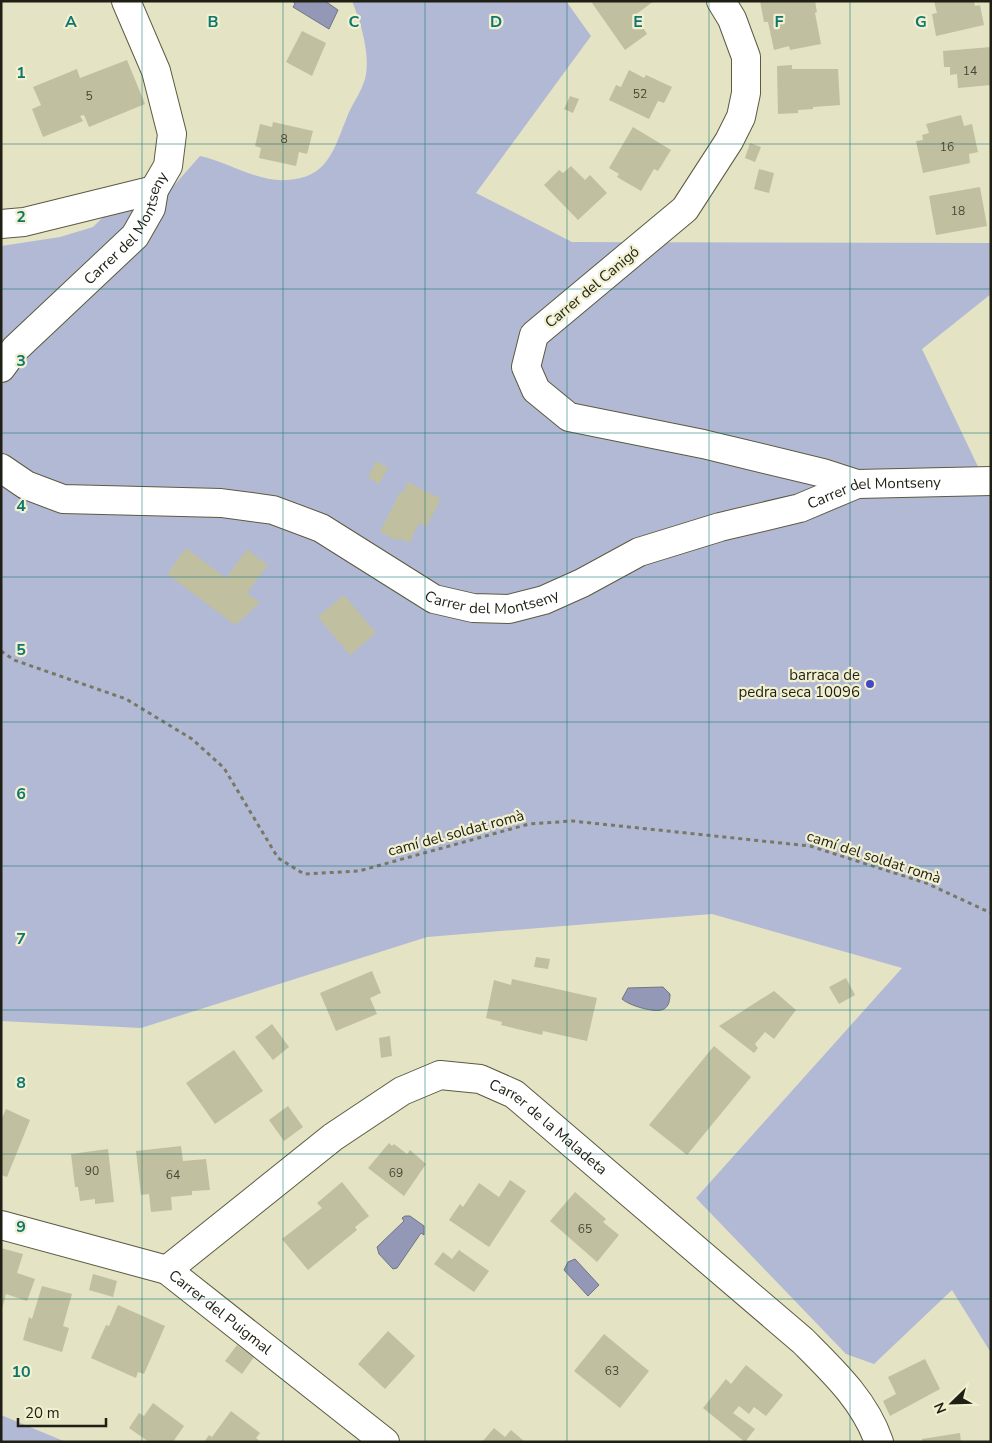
<svg xmlns="http://www.w3.org/2000/svg" width="992" height="1443" font-family="'Nunito Sans',sans-serif">
	<style>
		.green { fill: #b2b9d5 }
		.water { fill: #9298b5; stroke: #707485 }
		.building { fill: #c0bf9f }
		.lines { fill: none; stroke-linecap: round; stroke-linejoin: round }
		.minor-casing { stroke: #5c5a40; stroke-width: 30 }
		.path { stroke: #787864; stroke-width: 3; stroke-dasharray: 4 4; stroke-linecap: butt }
		.minor { stroke: #fff; stroke-width: 28 }
		.grid { fill: none; stroke: #0f766e; stroke-width: 1; stroke-opacity: 0.55 }
		.poi-dot { fill: #4449be; stroke: #f1f0d1; stroke-width: 2 }
		.labels { text-anchor: middle; dominant-baseline: central; stroke-width: 4.5; stroke-linejoin: round; paint-order: stroke }
		.number-label { font-size: 12px; fill: #474737 }
		.street-label { font-size: 15px; fill: #1f1f14; stroke: #f1f0d1 }
		.poi-label { font-size: 15px; fill: #1f1f14; stroke: #f1f0d1; text-anchor: end }
		.grid-label { font-size: 16px; text-anchor: middle; font-weight: bold; fill: #0f766e; stroke: #f1f0d1; stroke-width: 4.5; stroke-linejoin: round; paint-order: stroke }
	</style>
	<rect width="100%" height="100%" fill="#e4e3c4"/>
	<path class="green" d="M 352,1 L 566,1 L 591,36 L 476,193 L 572,242 L 991,243 L 991,294 L 922,349 L 991,494 L 991,1353 L 952,1290 L 874,1364 L 846,1354 L 696,1198 L 902,968 L 712,914 L 427,937 L 141,1028 L 1,1021 L 1,246 L 60,237 L 93,227 L 107,213 L 162,199 L 200,156 C 229,162 256,182 287,180 C 328,178 334,149 347,117 C 352,104 361,93 365,79 C 371,56 361,23 352,1 Z
		M 1,1415 L 66,1442 L 1,1442 Z"/>
	<path class="water" d="M 293,1 L 325,1 L 338,10 L 329,29 L 293,7 L 295,4 Z
		M 663,987 L 670,994 C 670,1000 669,1006 664,1009 C 656,1014 628,1005 622,999 L 628,988 Z
		M 405,1216 L 410,1216 L 424,1226 L 424,1235 L 421,1233 L 397,1268 L 393,1269 L 379,1254 L 377,1247 L 404,1221 L 402,1218 Z
		M 575,1259 L 599,1285 L 588,1296 L 564,1270 L 568,1262 Z"/>
	<path class="building" d="M 595,1 L 654,1 L 635,15 L 647,34 L 625,50 L 592,3 Z
		M 760,1 L 815,1 L 817,12 L 815,13 L 821,44 L 790,50 L 789,46 L 774,50 L 768,22 L 764,22 Z
		M 934,1 L 974,1 L 975,6 L 980,5 L 984,25 L 936,36 L 932,14 L 937,13 Z
		M 302,31 L 326,43 L 312,76 L 286,62 Z
		M 991,47 L 991,85 L 958,88 L 957,74 L 950,75 L 950,67 L 944,67 L 943,51 Z
		M 127,60 L 145,104 L 89,127 L 84,115 L 80,116 L 83,121 L 43,137 L 32,109 L 41,105 L 33,87 L 77,69 L 80,78 Z
		M 792,65 L 792,69 L 838,69 L 840,105 L 813,107 L 813,109 L 798,110 L 798,113 L 778,114 L 777,66 Z
		M 629,70 L 644,78 L 646,75 L 672,87 L 664,103 L 658,101 L 649,119 L 609,100 L 616,85 L 621,87 Z
		M 570,96 L 579,99 L 573,113 L 564,109 Z
		M 961,115 L 964,126 L 972,124 L 978,152 L 969,154 L 970,163 L 923,173 L 916,141 L 923,140 L 922,135 L 929,133 L 926,124 Z
		M 273,122 L 313,131 L 307,154 L 299,152 L 296,166 L 259,158 L 261,148 L 255,146 L 260,124 L 272,127 Z
		M 633,127 L 671,150 L 658,171 L 654,169 L 641,191 L 617,177 L 619,174 L 609,168 Z
		M 750,143 L 761,147 L 755,162 L 745,158 Z
		M 571,166 L 585,180 L 590,175 L 607,193 L 578,220 L 544,185 L 559,170 L 563,173 Z
		M 759,169 L 774,173 L 769,193 L 754,189 Z
		M 980,187 L 987,226 L 936,235 L 929,196 Z
		M 376,461 L 388,468 L 379,484 L 368,477 Z
		M 408,482 L 441,499 L 426,527 L 419,523 L 409,543 L 399,538 L 398,541 L 380,532 L 400,492 L 403,493 Z
		M 186,548 L 226,578 L 247,549 L 254,555 L 268,565 L 247,593 L 260,603 L 235,625 L 167,574 Z
		M 344,595 L 376,633 L 350,655 L 318,617 Z
		M 536,957 L 550,959 L 548,969 L 534,967 Z
		M 372,971 L 381,993 L 370,998 L 377,1014 L 336,1031 L 320,993 Z
		M 846,978 L 855,995 L 839,1004 L 829,987 Z
		M 512,979 L 597,998 L 587,1041 L 543,1031 L 542,1035 L 501,1025 L 502,1022 L 486,1018 L 494,980 L 511,985 Z
		M 774,991 L 796,1010 L 774,1039 L 765,1032 L 755,1044 L 758,1048 L 754,1053 L 719,1026 Z
		M 272,1024 L 289,1047 L 273,1060 L 255,1037 Z
		M 390,1036 L 392,1056 L 381,1058 L 379,1038 Z
		M 714,1046 L 751,1077 L 687,1155 L 649,1125 Z
		M 234,1050 L 263,1091 L 215,1124 L 186,1083 Z
		M 288,1106 L 303,1127 L 284,1141 L 269,1120 Z
		M 6,1109 L 30,1120 L 7,1177 L 1,1175 L 1,1120 Z
		M 389,1143 L 392,1146 L 394,1144 L 407,1154 L 410,1150 L 426,1164 L 404,1196 L 368,1168 Z
		M 181,1146 L 183,1161 L 206,1159 L 210,1190 L 192,1191 L 192,1195 L 171,1197 L 172,1210 L 151,1212 L 149,1194 L 141,1195 L 136,1151 Z
		M 108,1149 L 114,1202 L 95,1204 L 95,1199 L 80,1201 L 78,1187 L 75,1187 L 71,1154 Z
		M 510,1180 L 526,1191 L 489,1247 L 449,1220 L 460,1204 L 463,1207 L 479,1183 L 499,1197 Z
		M 342,1182 L 369,1216 L 355,1227 L 357,1230 L 308,1270 L 282,1239 L 322,1208 L 317,1203 Z
		M 575,1192 L 606,1219 L 603,1222 L 619,1235 L 597,1262 L 550,1221 Z
		M 1,1248 L 23,1254 L 17,1273 L 35,1279 L 27,1301 L 6,1294 L 2,1309 Z
		M 459,1250 L 489,1271 L 474,1292 L 434,1264 L 443,1252 L 452,1259 Z
		M 93,1274 L 117,1281 L 113,1297 L 89,1290 Z
		M 42,1286 L 72,1294 L 63,1326 L 69,1328 L 62,1352 L 23,1340 L 29,1317 L 32,1319 Z
		M 118,1305 L 165,1326 L 144,1374 L 138,1372 L 136,1378 L 91,1358 L 106,1325 L 109,1326 Z
		M 388,1331 L 415,1356 L 385,1389 L 358,1364 Z
		M 604,1334 L 649,1371 L 620,1408 L 574,1371 Z
		M 237,1345 L 254,1357 L 242,1374 L 225,1361 Z
		M 925,1359 L 940,1389 L 890,1416 L 883,1401 L 896,1394 L 888,1377 Z
		M 746,1365 L 783,1395 L 766,1416 L 754,1407 L 749,1414 L 739,1406 L 733,1413 L 755,1429 L 745,1442 L 703,1408 L 726,1379 L 731,1384 Z
		M 153,1403 L 184,1426 L 173,1442 L 149,1442 L 129,1428 L 139,1413 L 144,1416 Z
		M 231,1411 L 260,1433 L 256,1438 L 261,1442 L 204,1442 L 209,1435 L 212,1437 Z
		M 494,1428 L 505,1437 L 511,1430 L 525,1442 L 482,1442 Z
		M 960,1433 L 961,1442 L 922,1442 L 922,1439 Z"/>
	<g class="lines">
		<g class="minor-casing">
			<g id="minor">
				<path d="M 721,1 L 732,19 L 746,57 L 746,93 L 741,117 L 729,141 L 685,209 L 534,335 L 526,367 L 536,390 L 569,417 L 703,444 L 823,473 L 857,484"/>
				<path d="M 1,224 L 24,222 L 154,190"/>
				<path id="s1" d="M 1,368 L 15,349 L 135,236 L 151,208 L 154,190 L 168,166 L 172,134 L 156,71 L 126,1"/>
				<path id="s2" d="M 1,468 L 26,485 L 63,499 L 221,503 L 273,510 L 321,528 L 434,599 L 473,608 L 509,609 L 544,600 L 582,583 L 639,552 L 720,527 L 800,508 L 857,484 L 991,481"/>
				<path id="s3" d="M 1,1225 L 167,1270 L 385,1442"/>
				<path id="s4" d="M 167,1270 L 333,1137 L 402,1091 L 440,1075 L 480,1079 L 514,1094 L 803,1341 C 833,1371 865,1401 879,1442"/>
			</g>
		</g>
		<path class="path" d="M 1,651 L 14,660 L 126,699 L 192,739 L 224,768 L 278,858 L 304,874 L 359,871 L 529,824 L 572,821 L 810,846 L 926,883 L 991,913"/>
		<use href="#minor" class="minor"/>
	</g>
	<path class="grid" d="M 142,1 L 142,1442M 283,1 L 283,1442M 425,1 L 425,1442M 567,1 L 567,1442M 709,1 L 709,1442M 850,1 L 850,1442M 1,144 L 991,144M 1,289 L 991,289M 1,433 L 991,433M 1,577 L 991,577M 1,722 L 991,722M 1,866 L 991,866M 1,1010 L 991,1010M 1,1154 L 991,1154M 1,1299 L 991,1299"/>
	<circle class="poi-dot" cx="870" cy="684" r="5"/>
	<g class="labels">
		<g class="number-label">
			<text x="970" y="71">14</text>
			<text x="640" y="94">52</text>
			<text x="89" y="96">5</text>
			<text x="284" y="139">8</text>
			<text x="947" y="147">16</text>
			<text x="958" y="211">18</text>
			<text x="92" y="1171">90</text>
			<text x="396" y="1173">69</text>
			<text x="173" y="1175">64</text>
			<text x="585" y="1229">65</text>
			<text x="612" y="1371">63</text>
		</g>
		<g class="street-label">
			<text stroke="none"><textPath href="#s1" startOffset="190">Carrer del Montseny</textPath></text>
			<text transform="translate(592 287) rotate(-40)">Carrer del Canigó</text>
			<text stroke="none"><textPath href="#s2" startOffset="928">Carrer del Montseny</textPath></text>
			<text stroke="none"><textPath href="#s2" startOffset="524">Carrer del Montseny</textPath></text>
			<text transform="translate(456 833) rotate(-15)">camí del soldat romà</text>
			<text transform="translate(874 857) rotate(18)">camí del soldat romà</text>
			<text stroke="none"><textPath href="#s4" startOffset="461">Carrer de la Maladeta</textPath></text>
			<text stroke="none"><textPath href="#s3" startOffset="240">Carrer del Puigmal</textPath></text>
		</g>
		<g class="poi-label">
			<text x="860" y="675">barraca de<tspan x="860" dy="17">pedra seca 10096</tspan></text>
		</g>
	</g>
	<g class="grid-label">
		<text x="71" y="27">A</text>
		<text x="213" y="27">B</text>
		<text x="354" y="27">C</text>
		<text x="496" y="27">D</text>
		<text x="638" y="27">E</text>
		<text x="779" y="27">F</text>
		<text x="921" y="27">G</text>
		<text x="21" y="78">1</text>
		<text x="21" y="222">2</text>
		<text x="21" y="366">3</text>
		<text x="21" y="511">4</text>
		<text x="21" y="655">5</text>
		<text x="21" y="799">6</text>
		<text x="21" y="944">7</text>
		<text x="21" y="1088">8</text>
		<text x="21" y="1232">9</text>
		<text x="21" y="1377">10</text>
	</g>
	<rect width="992" height="1443" fill="none" stroke="#1f1f14" stroke-width="5"/>
	<g transform="translate(952 1403) rotate(247)" stroke="#f1f0d1" stroke-width="4" paint-order="stroke">
	<path d="M0-4L9 19L0 12L-9 19Z" fill="#1f1f14"/>
	<text y="-8" font-size="14" font-weight="bold" text-anchor="middle" fill="#1f1f14">N</text>
	</g>
	<path d="M18 1418v8h88v-8" fill="none" stroke="#1f1f14" stroke-width="2.5"/>
	<text x="25" y="1418" font-size="15" fill="#1f1f14" stroke="#f1f0d1" stroke-width="4" paint-order="stroke">20 m</text>
</svg>
